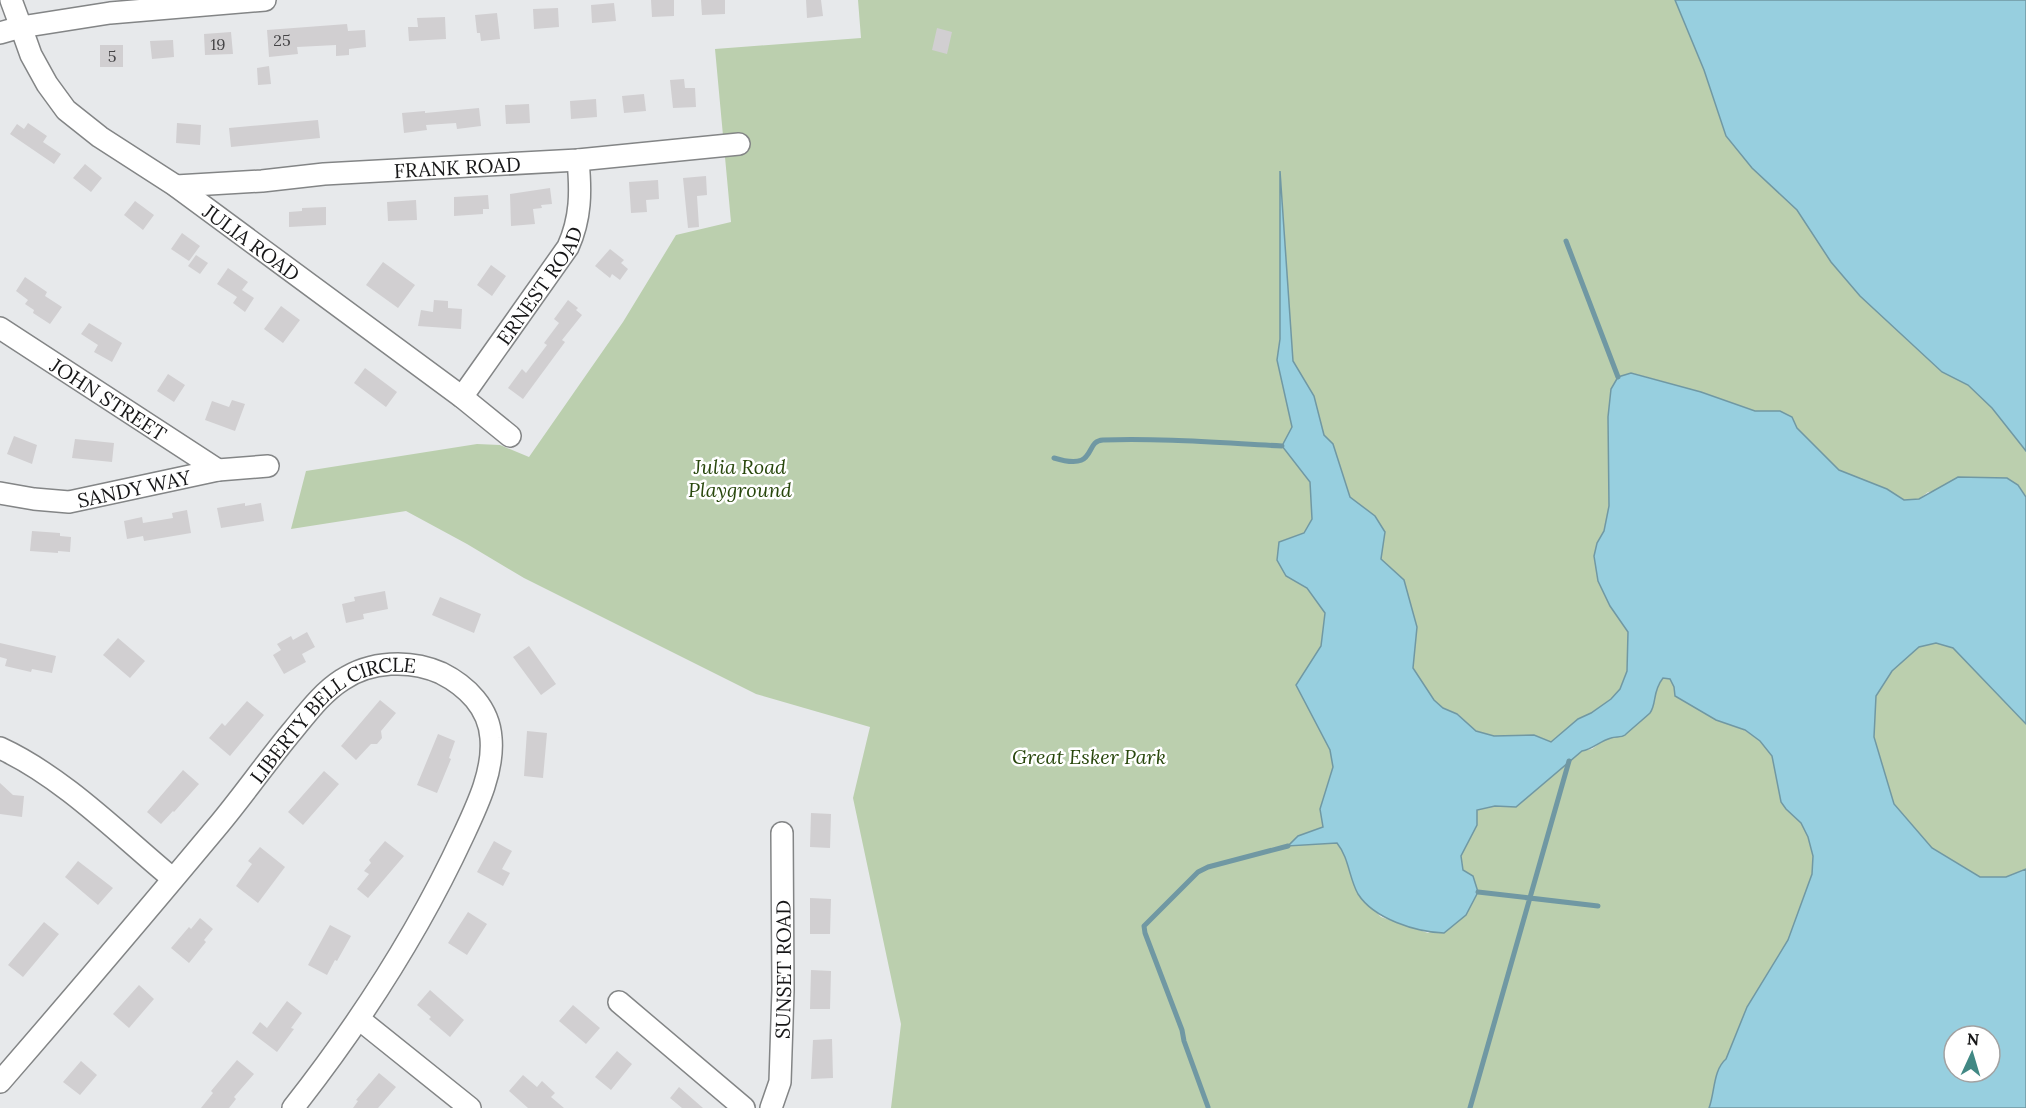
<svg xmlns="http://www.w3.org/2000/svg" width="2026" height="1108" font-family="Lora,serif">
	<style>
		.green { fill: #bbcfae }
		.water { fill: #97cfdf; stroke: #7098a3; stroke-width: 1.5; fill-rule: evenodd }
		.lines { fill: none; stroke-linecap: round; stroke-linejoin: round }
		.stream { stroke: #7098a3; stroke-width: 5 }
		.building { fill: #d1cfd1 }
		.minor-casing { stroke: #838586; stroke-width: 24 }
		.minor { stroke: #fff; stroke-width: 21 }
		.labels { text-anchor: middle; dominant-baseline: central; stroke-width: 5; stroke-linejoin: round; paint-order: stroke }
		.number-label { font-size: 16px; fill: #454446 }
		.street-label { font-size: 20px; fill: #161617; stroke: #fff }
		.park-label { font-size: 20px; font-style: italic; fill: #28470c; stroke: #fff }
	</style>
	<rect width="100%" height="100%" fill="#e7e9eb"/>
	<path class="green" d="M 858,0 L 1675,0 L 1704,70 L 1726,136 L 1752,168 L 1797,210 L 1831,262 L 1860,296 L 1942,372 L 1968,385 L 1992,408 L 2026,451 L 2026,497 L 2018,485 L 1928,492 L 1919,499 L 1904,500 L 1887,489 L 1839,470 L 1797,428 L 1792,417 L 1780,411 L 1755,411 L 1701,392 L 1632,373 L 1618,377 L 1608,417 L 1609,506 L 1604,531 L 1597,543 L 1594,556 L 1598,581 L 1610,606 L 1628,632 L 1627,671 L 1620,689 L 1611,699 L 1591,713 L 1578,719 L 1551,742 L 1534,735 L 1494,736 L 1476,731 L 1458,714 L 1443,708 L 1434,700 L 1413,668 L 1417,627 L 1404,580 L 1381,559 L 1375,516 L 1350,497 L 1333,444 L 1324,435 L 1314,396 L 1293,361 L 1281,184 L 1280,339 L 1277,360 L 1292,427 L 1282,446 L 1310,482 L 1312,519 L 1304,533 L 1279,542 L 1286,576 L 1307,588 L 1325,613 L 1321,646 L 1296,685 L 1330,750 L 1333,767 L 1320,809 L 1323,827 L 1298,836 L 1337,843 L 1342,850 L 1359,895 L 1381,917 L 1428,933 L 1466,915 L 1469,906 L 1461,856 L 1477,825 L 1477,810 L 1495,806 L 1516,807 L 1582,751 L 1592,749 L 1600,743 L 1612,737 L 1623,736 L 1644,718 L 1650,713 L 1655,691 L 1663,678 L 1670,679 L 1674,687 L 1675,696 L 1716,720 L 1744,730 L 1760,741 L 1772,756 L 1781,802 L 1786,809 L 1801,823 L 1808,837 L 1813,856 L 1812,874 L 1788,940 L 1747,1007 L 1726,1059 C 1713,1070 1715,1092 1709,1108 L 891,1108 L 901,1024 L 853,798 L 870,727 L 756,694 L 524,578 L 467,544 L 406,511 L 291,529 L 306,471 L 477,444 L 500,445 L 529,457 L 623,322 L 676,235 L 731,222 L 715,49 L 861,38 Z
		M 1936,643 L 1953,648 L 2026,724 L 2026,869 L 2006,877 L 1980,877 L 1932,848 L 1894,804 L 1874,737 L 1876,696 L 1892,671 L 1919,647 Z"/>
	<path class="water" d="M 1675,0 L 2026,0 L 2026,451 L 1992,408 L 1968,385 L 1942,372 L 1860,296 L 1831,262 L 1797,210 L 1752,168 L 1726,136 L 1704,70 Z
		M 1280,171 L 1293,361 L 1314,396 L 1324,435 L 1333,444 L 1350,497 L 1375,516 L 1385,532 L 1381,559 L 1404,580 L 1417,627 L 1413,668 L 1434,700 L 1443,708 L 1457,714 L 1476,731 L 1494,736 L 1534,735 L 1551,742 L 1578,719 L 1591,713 L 1611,699 L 1620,689 L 1627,671 L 1628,632 L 1610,606 L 1598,581 L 1594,556 L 1597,543 L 1604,531 L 1609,506 L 1608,417 L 1611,389 L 1618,377 L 1631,373 L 1701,392 L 1755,411 L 1780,411 L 1792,417 L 1797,428 L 1839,470 L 1887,489 L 1904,500 L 1919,499 L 1958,477 L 2007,478 L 2018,485 L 2026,497 L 2026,724 L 1953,648 L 1936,643 L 1919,647 L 1892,671 L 1876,696 L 1874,737 L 1894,804 L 1932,848 L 1980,877 L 2006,877 L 2026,869 L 2026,1108 L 1709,1108 C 1715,1092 1713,1070 1726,1059 L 1747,1007 L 1788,940 L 1812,874 L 1813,856 L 1808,837 L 1801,823 L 1786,809 L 1781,802 L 1772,756 L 1760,741 L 1745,730 L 1716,720 L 1675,696 L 1674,687 L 1670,679 L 1663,678 C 1652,692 1657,703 1650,713 C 1647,716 1628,732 1625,735 C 1621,738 1616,736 1611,738 C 1600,741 1593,749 1582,751 L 1516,807 L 1495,806 L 1477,810 L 1477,825 L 1461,856 L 1463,870 L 1473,876 L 1478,892 L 1466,915 L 1444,933 C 1416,932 1374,919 1358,894 C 1349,878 1349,858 1337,843 L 1288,846 L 1298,836 L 1323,827 L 1320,809 L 1333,767 L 1330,750 L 1296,685 L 1321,646 L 1325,613 L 1307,588 L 1286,576 L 1277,560 L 1279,542 L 1304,533 L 1312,519 L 1310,482 L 1282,446 L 1292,427 L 1277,360 L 1280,339 ZM 1954,1036 L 1990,1036 L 1990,1072 L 1954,1072 Z"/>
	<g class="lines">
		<path class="stream" d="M 1566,241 L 1618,377
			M 1054,458 C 1099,472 1083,441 1103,440 C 1162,438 1222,443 1282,446
			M 1478,892 L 1598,906
			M 1208,1107 L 1184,1041 L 1182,1030 L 1145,933 L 1144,926 L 1198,872 L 1208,867 L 1288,846
			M 1470,1108 L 1569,761"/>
	</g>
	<path class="building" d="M 651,0 L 674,0 L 674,16 L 652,17 Z
		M 701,0 L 725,0 L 725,14 L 702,15 Z
		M 806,0 L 821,0 L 823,16 L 807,18 Z
		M 614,3 L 616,21 L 592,23 L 591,5 Z
		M 558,8 L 559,27 L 534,29 L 533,9 Z
		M 497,13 L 500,39 L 481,41 L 480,33 L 477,33 L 475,15 Z
		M 445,17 L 446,39 L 409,41 L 408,27 L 418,27 L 417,18 Z
		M 347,24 L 348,31 L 365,30 L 366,47 L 349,49 L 349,55 L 336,56 L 336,45 L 297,47 L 298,54 L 269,57 L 267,30 Z
		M 937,28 L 952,32 L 947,54 L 932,50 Z
		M 231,32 L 233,54 L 205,55 L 204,34 Z
		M 173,40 L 174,57 L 152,59 L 150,41 Z
		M 100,45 L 123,45 L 123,67 L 100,67 Z
		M 269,66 L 271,84 L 258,85 L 257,68 Z
		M 684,79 L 685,88 L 695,88 L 696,107 L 673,108 L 670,80 Z
		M 644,94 L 646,111 L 624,113 L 622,96 Z
		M 596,99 L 597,117 L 571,119 L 570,101 Z
		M 529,104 L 530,123 L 506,124 L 505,105 Z
		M 479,108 L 481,126 L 457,129 L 456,123 L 426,125 L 427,130 L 404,133 L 402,113 L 425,111 L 425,113 Z
		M 318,120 L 320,138 L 231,147 L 229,128 Z
		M 28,123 L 47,136 L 43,142 L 61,154 L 54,164 L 10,134 L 17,124 L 24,129 Z
		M 177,123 L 201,125 L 200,145 L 176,143 Z
		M 85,164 L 102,178 L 91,192 L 73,178 Z
		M 706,176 L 707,195 L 697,196 L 699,227 L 688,228 L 683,178 Z
		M 658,180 L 659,199 L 646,200 L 647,212 L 631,213 L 629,182 Z
		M 550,188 L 552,204 L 541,205 L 542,208 L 533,209 L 535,224 L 511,226 L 510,194 Z
		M 488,195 L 489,209 L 483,209 L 483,214 L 454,216 L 454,197 Z
		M 416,200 L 417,220 L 388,221 L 387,202 Z
		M 135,201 L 154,215 L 143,230 L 124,215 Z
		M 326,207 L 326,225 L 289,227 L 289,212 L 302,211 L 302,208 Z
		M 182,233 L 200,246 L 189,261 L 171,249 Z
		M 610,249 L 624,260 L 621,263 L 628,269 L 620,280 L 612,274 L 610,278 L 595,266 Z
		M 196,255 L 208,263 L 200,274 L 188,266 Z
		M 383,262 L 415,285 L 398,308 L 366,285 Z
		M 491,265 L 506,276 L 492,296 L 477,285 Z
		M 228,268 L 248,282 L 242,290 L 254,298 L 245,312 L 233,303 L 237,297 L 217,284 Z
		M 25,277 L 47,292 L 45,296 L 62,307 L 50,324 L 33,313 L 34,310 L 25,304 L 28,300 L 16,291 Z
		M 434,300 L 448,301 L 448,308 L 462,309 L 461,329 L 418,326 L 421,310 L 433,312 Z
		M 568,300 L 578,308 L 576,310 L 582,315 L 562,340 L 565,342 L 523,399 L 508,388 L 522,369 L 526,373 L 547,345 L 544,343 L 559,323 L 554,319 Z
		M 281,306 L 300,320 L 283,343 L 264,329 Z
		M 89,323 L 122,343 L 112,362 L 94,352 L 98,345 L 81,334 Z
		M 365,368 L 397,392 L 386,407 L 354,383 Z
		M 168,374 L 185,385 L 174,402 L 157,391 Z
		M 232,400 L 245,404 L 235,431 L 205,420 L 212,401 L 229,407 Z
		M 14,436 L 37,445 L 32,464 L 7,454 Z
		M 75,439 L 114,443 L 112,462 L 72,458 Z
		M 245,503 L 245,506 L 261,503 L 264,521 L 221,528 L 217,508 Z
		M 187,510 L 191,533 L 144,541 L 143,536 L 127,539 L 124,521 L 142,517 L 143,523 L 173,518 L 172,513 Z
		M 32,531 L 60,533 L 60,536 L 71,537 L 70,552 L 58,551 L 58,553 L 30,551 Z
		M 385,591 L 388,609 L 363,614 L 364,619 L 346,623 L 342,604 L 355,601 L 354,597 Z
		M 440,597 L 481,614 L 474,633 L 432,615 Z
		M 307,632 L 315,647 L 302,654 L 306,662 L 284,674 L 273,655 L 281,650 L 277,644 L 291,636 L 293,640 Z
		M 118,638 L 145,661 L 130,678 L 103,655 Z
		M 0,643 L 56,656 L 52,673 L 32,669 L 31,672 L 5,666 L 7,659 L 0,657 Z
		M 529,646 L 556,684 L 541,695 L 513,657 Z
		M 380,700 L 396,713 L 381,731 L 382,738 L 377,744 L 371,744 L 356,760 L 341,746 Z
		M 247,701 L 264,715 L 230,756 L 209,738 L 222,723 L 225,726 Z
		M 527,731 L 547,733 L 543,778 L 524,776 Z
		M 438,734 L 455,741 L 449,758 L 451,759 L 437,793 L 417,785 Z
		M 183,770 L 199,784 L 174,812 L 173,811 L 161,824 L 147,812 Z
		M 324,771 L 339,784 L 303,825 L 288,812 Z
		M 0,783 L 13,795 L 24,796 L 22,817 L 0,814 Z
		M 811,813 L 831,814 L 830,848 L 810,847 Z
		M 385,841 L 404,856 L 368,898 L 357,889 L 369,874 L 364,871 L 371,863 L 369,860 Z
		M 494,841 L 512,851 L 502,869 L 510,873 L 503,886 L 477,872 Z
		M 260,847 L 285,867 L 258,903 L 236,886 L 252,864 L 248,861 Z
		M 78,861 L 113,888 L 98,905 L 65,877 Z
		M 810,898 L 831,899 L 830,934 L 810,934 Z
		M 468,912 L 487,924 L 467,955 L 448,943 Z
		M 200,918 L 213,929 L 204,940 L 206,942 L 189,963 L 171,948 L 189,927 L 191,929 Z
		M 44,922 L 59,934 L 23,977 L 8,965 Z
		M 330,925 L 351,936 L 337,961 L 335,960 L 327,975 L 308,965 Z
		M 811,970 L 831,971 L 830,1009 L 810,1009 Z
		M 139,985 L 154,999 L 129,1028 L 113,1014 Z
		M 430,990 L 464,1020 L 450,1037 L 429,1019 L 431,1017 L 417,1005 Z
		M 287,1001 L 302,1013 L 291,1028 L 294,1029 L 277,1052 L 252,1033 L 260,1022 L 267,1028 Z
		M 573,1005 L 600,1028 L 586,1044 L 559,1021 Z
		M 832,1039 L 833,1078 L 811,1079 L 813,1040 Z
		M 617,1051 L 632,1064 L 611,1090 L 595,1077 Z
		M 237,1060 L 254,1074 L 234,1097 L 236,1099 L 229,1108 L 201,1108 L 213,1093 L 211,1091 Z
		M 81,1061 L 97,1075 L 80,1095 L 63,1082 Z
		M 379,1073 L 396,1087 L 378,1108 L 353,1108 L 358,1101 L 356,1100 Z
		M 523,1075 L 537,1087 L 542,1081 L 555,1093 L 551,1097 L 564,1108 L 528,1108 L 509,1091 Z
		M 679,1087 L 703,1108 L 682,1108 L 670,1098 Z"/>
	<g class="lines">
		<g class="minor-casing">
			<g id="minor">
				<path d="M 11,0 L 21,27 L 110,13 L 265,0"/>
				<path id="s1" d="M 0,33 L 21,27 L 31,55 L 47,84 L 66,110 L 100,137 L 176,186 L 462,397 L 510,436"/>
				<path id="s2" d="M 176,186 L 262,181 L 324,174 L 578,160 L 739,144"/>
				<path id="s3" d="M 0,328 L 218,470"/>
				<path id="s4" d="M 462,397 L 568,247 C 581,218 581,192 578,160"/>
				<path id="s5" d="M 0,493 L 34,499 L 69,502 L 218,470 L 268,466"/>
				<path d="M 0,748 C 63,777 119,834 172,878"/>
				<path d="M 619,1002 L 744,1108"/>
				<path d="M 359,1019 L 470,1108"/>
				<path id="s6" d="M 0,1082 C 73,998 145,913 216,828 C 243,796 267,761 294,729 C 308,712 323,692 342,680 C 370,661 410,659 441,673 C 467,686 489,708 491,738 C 494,771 477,806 463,836 C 418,933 359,1024 293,1108"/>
				<path id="s7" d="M 771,1108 L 780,1082 L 783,990 L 782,833"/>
			</g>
		</g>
		<use href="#minor" class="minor"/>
	</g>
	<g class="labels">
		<g class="number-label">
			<text x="282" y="40">25</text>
			<text x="218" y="44">19</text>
			<text x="112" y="56">5</text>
		</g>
		<g class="street-label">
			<text stroke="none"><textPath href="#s2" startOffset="282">FRANK ROAD</textPath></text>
			<text stroke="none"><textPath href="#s1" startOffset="345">JULIA ROAD</textPath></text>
			<text stroke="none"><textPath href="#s4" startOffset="136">ERNEST ROAD</textPath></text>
			<text stroke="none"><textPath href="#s3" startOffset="130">JOHN STREET</textPath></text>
			<text stroke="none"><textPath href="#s5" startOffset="136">SANDY WAY</textPath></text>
			<text stroke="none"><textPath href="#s6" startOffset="500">LIBERTY BELL CIRCLE</textPath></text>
			<text stroke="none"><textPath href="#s7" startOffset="140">SUNSET ROAD</textPath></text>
		</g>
		<g class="park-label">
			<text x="740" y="466">Julia Road<tspan x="740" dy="23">Playground</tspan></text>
			<text x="1089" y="756">Great Esker Park</text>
		</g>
	</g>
	<g transform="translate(1972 1054) rotate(4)"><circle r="28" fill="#ffffff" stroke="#a2a2a2" stroke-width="1.5"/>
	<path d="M0-4.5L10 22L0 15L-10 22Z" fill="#418884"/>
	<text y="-9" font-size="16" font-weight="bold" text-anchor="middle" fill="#161617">N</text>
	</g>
</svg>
